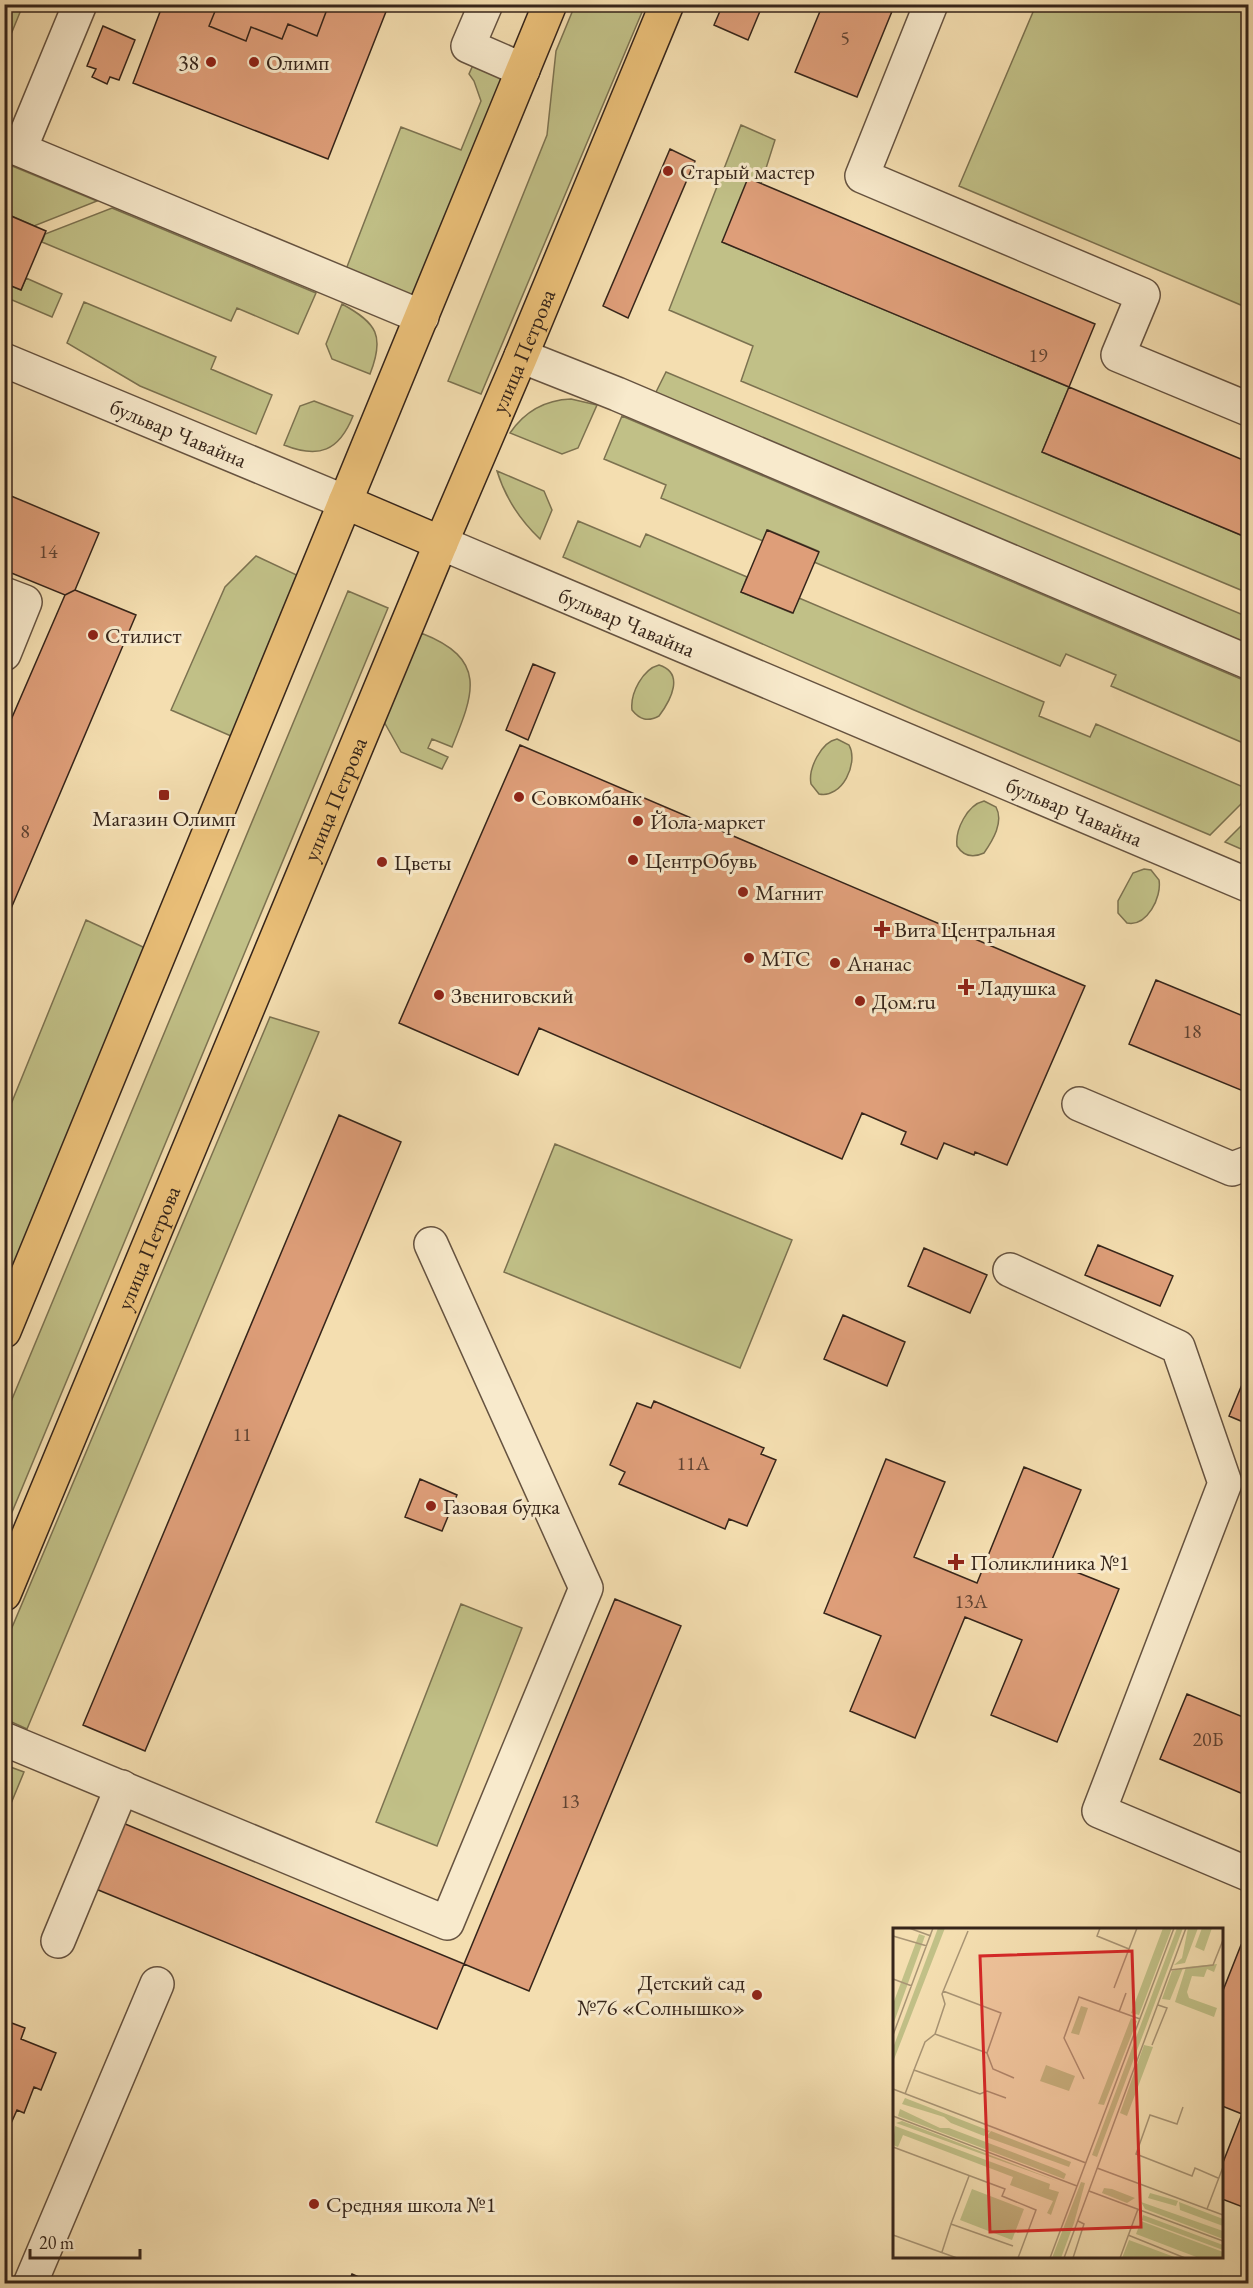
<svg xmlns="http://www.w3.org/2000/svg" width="1253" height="2288" font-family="'EB Garamond',serif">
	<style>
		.green { fill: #c1c087; stroke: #7c7250; stroke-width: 1.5 }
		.building { fill: #de9e79; stroke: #36251a; stroke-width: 1.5 }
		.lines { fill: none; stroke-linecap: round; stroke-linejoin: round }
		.minor-casing { stroke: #665340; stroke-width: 36 }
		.major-casing { stroke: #36251a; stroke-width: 36 }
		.minor { stroke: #f8eacc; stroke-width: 33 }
		.major { stroke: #eabf78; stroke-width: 33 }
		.poi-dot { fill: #8f2418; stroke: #f8eacc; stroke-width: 2 }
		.labels { text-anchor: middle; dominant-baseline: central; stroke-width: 6; stroke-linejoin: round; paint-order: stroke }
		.number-label { font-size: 20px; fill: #604332 }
		.poi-label { font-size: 22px; fill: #36251a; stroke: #f8eacc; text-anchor: start }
		.street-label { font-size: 22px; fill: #36251a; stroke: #f8eacc }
		.inset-road { fill: none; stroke: #a89474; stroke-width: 1.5 }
		.view { fill: #d62828; fill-opacity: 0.15; stroke: #d62828; stroke-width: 3 }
		.inset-edge { fill: none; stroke: #36251a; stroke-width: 3 }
	</style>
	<rect width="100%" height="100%" fill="#f4deb0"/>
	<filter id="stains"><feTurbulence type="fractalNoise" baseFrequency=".00333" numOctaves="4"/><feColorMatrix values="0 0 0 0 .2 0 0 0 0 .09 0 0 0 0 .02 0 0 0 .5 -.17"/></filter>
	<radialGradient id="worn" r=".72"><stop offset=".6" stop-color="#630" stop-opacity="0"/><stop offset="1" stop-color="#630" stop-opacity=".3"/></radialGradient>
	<path class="green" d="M 5,4 L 23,5 L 5,49 L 4,5 Z
		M 1241,4 L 1248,8 L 1248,308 L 959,186 L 1036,5 Z
		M 575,5 L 645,5 L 481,394 L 448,381 L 547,135 L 556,51 Z
		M 473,65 L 492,73 L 502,80 L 414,302 L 345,272 L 401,127 L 461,150 L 481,101 L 474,81 L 469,74 Z
		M 741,125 L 775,140 L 761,184 L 722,242 L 1069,387 L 1042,452 L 1248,538 L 1248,593 L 741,381 L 753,346 L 669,310 Z
		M 4,163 L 5,163 L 97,201 L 34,226 L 5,213 Z
		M 112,208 L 316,293 L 298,334 L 237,308 L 231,321 L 42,242 L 45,234 Z
		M 26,278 L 62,294 L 52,317 L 5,297 L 4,283 L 21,290 Z
		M 84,302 L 216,357 L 211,369 L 272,395 L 256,434 L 140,386 L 67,343 Z
		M 342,304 C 377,323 385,336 370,374 L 332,359 L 326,344 Z
		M 666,372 L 1248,617 L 1248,647 L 655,394 Z
		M 571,399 L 597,405 L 578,448 L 562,454 L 510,433 C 525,411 545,400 571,399 Z
		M 314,401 L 353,416 C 339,451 319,459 284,445 L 300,406 Z
		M 622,416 L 1248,682 L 1248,745 L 1111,686 L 1116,675 L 1066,654 L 1060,666 L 814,562 L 818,551 L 768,530 L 763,541 L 661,498 L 666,485 L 604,459 Z
		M 497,471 L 544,491 L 552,510 L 540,539 C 520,520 505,497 497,471 Z
		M 578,521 L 640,547 L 646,534 L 747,577 L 741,592 L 792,613 L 799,598 L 1044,702 L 1039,716 L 1090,737 L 1096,724 L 1248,789 L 1248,797 L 1210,835 L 914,710 L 563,557 Z
		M 256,556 L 301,577 L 231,736 L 171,710 L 225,587 Z
		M 348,591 L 388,608 L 5,1529 L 5,1416 Z
		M 421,633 C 488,659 474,693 452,747 L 432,739 L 428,748 L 448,757 L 442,769 L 401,752 L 383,720 Z
		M 659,665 C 685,673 671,700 659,716 C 648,722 640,720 632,710 C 630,693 643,669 659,665 Z
		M 837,739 L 849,745 C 859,763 842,799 819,794 L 811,784 C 808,769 821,742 837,739 Z
		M 984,801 L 996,807 C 1004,822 993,840 984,853 C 973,858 964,857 957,846 C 955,830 967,805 984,801 Z
		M 1248,819 L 1248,852 L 1225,842 Z
		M 1144,869 L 1151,870 L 1159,880 C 1162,897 1147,927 1127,923 L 1118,913 L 1118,901 L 1133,873 Z
		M 86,920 L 145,948 L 5,1301 L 5,1119 Z
		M 270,1017 L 319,1032 L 27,1729 L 5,1719 L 5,1644 Z
		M 555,1144 L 792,1240 L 740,1368 L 504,1272 Z
		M 461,1604 L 522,1628 L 437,1846 L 376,1822 Z
		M 5,1765 L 24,1772 L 5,1818 Z"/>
	<path class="building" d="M 163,4 L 218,4 L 209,26 L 246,41 L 251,27 L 282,39 L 288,24 L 317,36 L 329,4 L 389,4 L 328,159 L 133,83 Z
		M 218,4 L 329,4 L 317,36 L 288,24 L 282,39 L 251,27 L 246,41 L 209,26 Z
		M 723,4 L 763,4 L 748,40 L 714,25 Z
		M 823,4 L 895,4 L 857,97 L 795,72 Z
		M 103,26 L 135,40 L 119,80 L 110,77 L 107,84 L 92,77 L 96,69 L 87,66 Z
		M 670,149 L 695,161 L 628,318 L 603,306 Z
		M 748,178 L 1095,324 L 1069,387 L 1248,462 L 1248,538 L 1042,452 L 1069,387 L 722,242 Z
		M 4,213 L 46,231 L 21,290 L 4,283 Z
		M 4,493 L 99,533 L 75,590 L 65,595 L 4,570 Z
		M 767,530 L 819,552 L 793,613 L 741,592 Z
		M 75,590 L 136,615 L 4,925 L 4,736 L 65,595 Z
		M 533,664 L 555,673 L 528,740 L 506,730 Z
		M 520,745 L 1085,986 L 1007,1165 L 975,1152 L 974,1155 L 944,1143 L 937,1159 L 901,1144 L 906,1132 L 862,1113 L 842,1159 L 539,1028 L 518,1075 L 399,1023 Z
		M 1156,980 L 1248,1018 L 1248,1093 L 1129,1044 Z
		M 339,1115 L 401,1142 L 145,1751 L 83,1725 Z
		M 1098,1245 L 1173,1276 L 1160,1306 L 1085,1275 Z
		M 924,1248 L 987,1275 L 970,1313 L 908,1286 Z
		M 843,1315 L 905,1342 L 887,1386 L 824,1359 Z
		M 1248,1370 L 1248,1424 L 1229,1416 Z
		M 654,1401 L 764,1448 L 761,1454 L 776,1460 L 747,1526 L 729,1519 L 725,1529 L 619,1484 L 625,1472 L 610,1465 L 637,1403 L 651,1408 Z
		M 886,1459 L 945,1482 L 914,1557 L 977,1583 L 1024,1467 L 1081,1490 L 1051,1562 L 1119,1589 L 1057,1742 L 991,1715 L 1022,1640 L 965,1617 L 915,1738 L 850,1711 L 881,1636 L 824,1613 Z
		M 420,1479 L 457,1495 L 442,1531 L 405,1517 Z
		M 615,1599 L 681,1626 L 529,1991 L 464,1964 L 437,2029 L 91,1887 L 118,1821 L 464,1964 Z
		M 1187,1694 L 1248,1719 L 1248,1796 L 1160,1759 Z
		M 1241,1945 L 1248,1948 L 1248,2209 L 1222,2199 L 1222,2165 L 1242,2114 L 1222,2106 L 1222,1993 Z
		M 9,2022 L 25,2028 L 21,2039 L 56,2053 L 41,2090 L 34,2087 L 24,2113 L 17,2110 L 4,2139 L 4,2032 Z
		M 352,2274 L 374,2284 L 348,2284 Z"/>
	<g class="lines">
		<g class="minor-casing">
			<g id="minor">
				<path d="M 486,4 L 468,46 L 523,70"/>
				<path d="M 931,4 L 862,176 L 1143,295 L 1118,355 L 1248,409"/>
				<path d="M 4,143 L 422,317"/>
				<path d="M 20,149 L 80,4"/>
				<path d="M 521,356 L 617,394 L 1248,662"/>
				<path id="s1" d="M 4,360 L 345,502"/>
				<path id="s2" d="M 441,543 L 1248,885"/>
				<path d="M 4,594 L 25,602 L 4,654"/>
				<path d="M 1079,1104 L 1232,1169 L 1248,1163"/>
				<path d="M 1010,1270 L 1178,1347 L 1225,1483 L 1099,1811 L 1248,1874"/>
				<path d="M 4,1739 L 447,1923 L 586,1588 L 431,1244"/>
				<path d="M 58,1941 L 122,1787"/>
				<path d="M 30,2284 L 157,1984"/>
			</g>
		</g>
		<g class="major-casing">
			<g id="major">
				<path d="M 345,502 L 441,543"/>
				<path d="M 4,1331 L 550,4"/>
				<path id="s3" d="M 4,1594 L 441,543 L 521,356 L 667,4"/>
			</g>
		</g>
		<use href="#minor" class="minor"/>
		<use href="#major" class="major"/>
	</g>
	<g class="poi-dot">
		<circle cx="211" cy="62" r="6"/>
		<circle cx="254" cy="62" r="6"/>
		<circle cx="668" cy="171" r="6"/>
		<circle cx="93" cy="635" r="6"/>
		<rect x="158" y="789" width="12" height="12" rx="3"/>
		<circle cx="519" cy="797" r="6"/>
		<circle cx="638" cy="821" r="6"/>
		<circle cx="633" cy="860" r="6"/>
		<circle cx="382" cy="862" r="6"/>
		<circle cx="743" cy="892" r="6"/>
		<path d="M879 920h6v6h6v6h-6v6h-6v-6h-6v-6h6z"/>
		<circle cx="749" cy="958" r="6"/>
		<circle cx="835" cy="963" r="6"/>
		<path d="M963 978h6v6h6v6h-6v6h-6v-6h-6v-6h6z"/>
		<circle cx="439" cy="995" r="6"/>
		<circle cx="860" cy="1001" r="6"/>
		<circle cx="431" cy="1506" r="6"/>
		<path d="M953 1553h6v6h6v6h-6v6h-6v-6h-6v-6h6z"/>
		<circle cx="757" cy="1995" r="6"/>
		<circle cx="314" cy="2204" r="6"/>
	</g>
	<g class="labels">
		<g class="number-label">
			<text x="845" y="38">5</text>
			<text x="1038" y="355">19</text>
			<text x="48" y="551">14</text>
			<text x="25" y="831">8</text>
			<text x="1192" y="1031">18</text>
			<text x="242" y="1434">11</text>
			<text x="693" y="1463">11А</text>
			<text x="971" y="1601">13А</text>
			<text x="1208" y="1739">20Б</text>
			<text x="570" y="1801">13</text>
		</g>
		<g class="poi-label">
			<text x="199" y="62" text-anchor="end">38</text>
			<text x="266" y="62">Олимп</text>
			<text x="680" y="171">Старый мастер</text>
			<text x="105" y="635">Стилист</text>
			<text x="531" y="797">Совкомбанк</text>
			<text x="164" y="818" text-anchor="middle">Магазин Олимп</text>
			<text x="650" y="821">Йола-маркет</text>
			<text x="645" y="860">ЦентрОбувь</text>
			<text x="394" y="862">Цветы</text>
			<text x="755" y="892">Магнит</text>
			<text x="894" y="929">Вита Центральная</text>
			<text x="761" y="958">МТС</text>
			<text x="847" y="963">Ананас</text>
			<text x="978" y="987">Ладушка</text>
			<text x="451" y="995">Звениговский</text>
			<text x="872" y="1001">Дом.ru</text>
			<text x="443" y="1506">Газовая будка</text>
			<text x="970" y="1562">Поликлиника №1</text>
			<text x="745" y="1982" text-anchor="end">Детский сад<tspan x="745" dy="25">№76 «Солнышко»</tspan></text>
			<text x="326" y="2204">Средняя школа №1</text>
		</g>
		<g class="street-label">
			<text stroke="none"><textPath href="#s3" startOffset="1347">улица Петрова</textPath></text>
			<text stroke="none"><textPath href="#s1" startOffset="189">бульвар Чавайна</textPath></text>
			<text stroke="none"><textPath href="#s2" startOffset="202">бульвар Чавайна</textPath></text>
			<text stroke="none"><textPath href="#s3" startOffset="861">улица Петрова</textPath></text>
			<text stroke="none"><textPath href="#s2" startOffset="688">бульвар Чавайна</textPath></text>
			<text stroke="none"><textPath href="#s3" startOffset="375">улица Петрова</textPath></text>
		</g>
	</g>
	<g transform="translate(893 1928)">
		<rect width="330" height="330" fill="#f4deb0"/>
		<path d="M 45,0 L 52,0 L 0,134 L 0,120 ZM 270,0 L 279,0 L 246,87 L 238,85 ZM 284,0 L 290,0 L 204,229 L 199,227 ZM 295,0 L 305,0 L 292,35 L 281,37 L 289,30 ZM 309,0 L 319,0 L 311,23 L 302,19 ZM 26,6 L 32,8 L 0,97 L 0,76 ZM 324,36 L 321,44 L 314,41 L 311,49 L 299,48 L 294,64 L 296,70 L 324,80 L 321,89 L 282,74 L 293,39 ZM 290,40 L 277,72 L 269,71 L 279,43 ZM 188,78 L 195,80 L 186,107 L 178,105 ZM 238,90 L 244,93 L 211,177 L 205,176 ZM 251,117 L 260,119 L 234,188 L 227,185 ZM 153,137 L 182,148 L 176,163 L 147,153 ZM 12,170 L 97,203 L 91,208 L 58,195 L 51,189 L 9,176 ZM 7,181 L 47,200 L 56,200 L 166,242 L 173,246 L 171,251 L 5,188 ZM 9,193 L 167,254 L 3,195 ZM 2,198 L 157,256 L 156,261 L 166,264 L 158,287 L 154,285 L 160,273 L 117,257 L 120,249 L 10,207 L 5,219 L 0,217 ZM 98,203 L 178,234 L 176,239 L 93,209 ZM 188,254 L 192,255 L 181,295 L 168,330 L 159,330 ZM 211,260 L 219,261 L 242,270 L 234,275 L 209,265 ZM 79,261 L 131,281 L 119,312 L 67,292 ZM 257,265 L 285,273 L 283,278 L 255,270 ZM 248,274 L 330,303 L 330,311 L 252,281 ZM 286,274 L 330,291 L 330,298 L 287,282 ZM 250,287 L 330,317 L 330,322 L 249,292 ZM 248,293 L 330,324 L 330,330 L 306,330 L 243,306 ZM 236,312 L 284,330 L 229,330 Z" fill="#c1c087"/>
		<path class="inset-road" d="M 16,0 L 38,8M 207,0 L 204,8 L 236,21M 75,3 L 49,66 L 52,76 L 42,106 L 32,114 L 21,142 L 87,166 L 94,163 L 113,170M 0,8 L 34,18M 277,42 L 320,37 L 330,12M 0,51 L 19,58M 221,60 L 244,0M 50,63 L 108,85 L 94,125 L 100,141 L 121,150M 226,84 L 233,65M 42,106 L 94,125M 0,107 L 40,0M 259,117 L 274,80 L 265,77M 191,151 L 171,110 L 186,69 L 247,91M 0,161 L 193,235M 12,166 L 21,142M 290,179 L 284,196 L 257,187 L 243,226 L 299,248 L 302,240 L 325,250M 0,188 L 184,258M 0,219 L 112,261 L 109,268 L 143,282 L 125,330M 204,240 L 330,287M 76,248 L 58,296 L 120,318M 196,263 L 330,313M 314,281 L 330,239M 0,307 L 64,330M 235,307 L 292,330M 49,324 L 58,296M 157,330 L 281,0M 171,330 L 293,0M 180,330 L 191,296 L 185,293M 227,330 L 245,281"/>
		<path class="view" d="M 239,23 L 248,299 L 97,304 L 87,28 Z"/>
		<rect width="330" height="330" class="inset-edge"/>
	</g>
	<rect width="1253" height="2288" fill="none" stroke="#f4deb0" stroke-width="24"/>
	<rect x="6" y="6" width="1241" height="2276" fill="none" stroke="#36251a" stroke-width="3"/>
	<rect x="12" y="12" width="1229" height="2264" fill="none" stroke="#36251a" stroke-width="1.5"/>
	<path d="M30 2249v9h110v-9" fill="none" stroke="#36251a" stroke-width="3"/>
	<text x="39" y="2249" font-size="18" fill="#36251a" stroke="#f8eacc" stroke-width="4.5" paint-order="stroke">20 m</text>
	<rect width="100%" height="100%" filter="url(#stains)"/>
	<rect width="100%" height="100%" fill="url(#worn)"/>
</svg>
